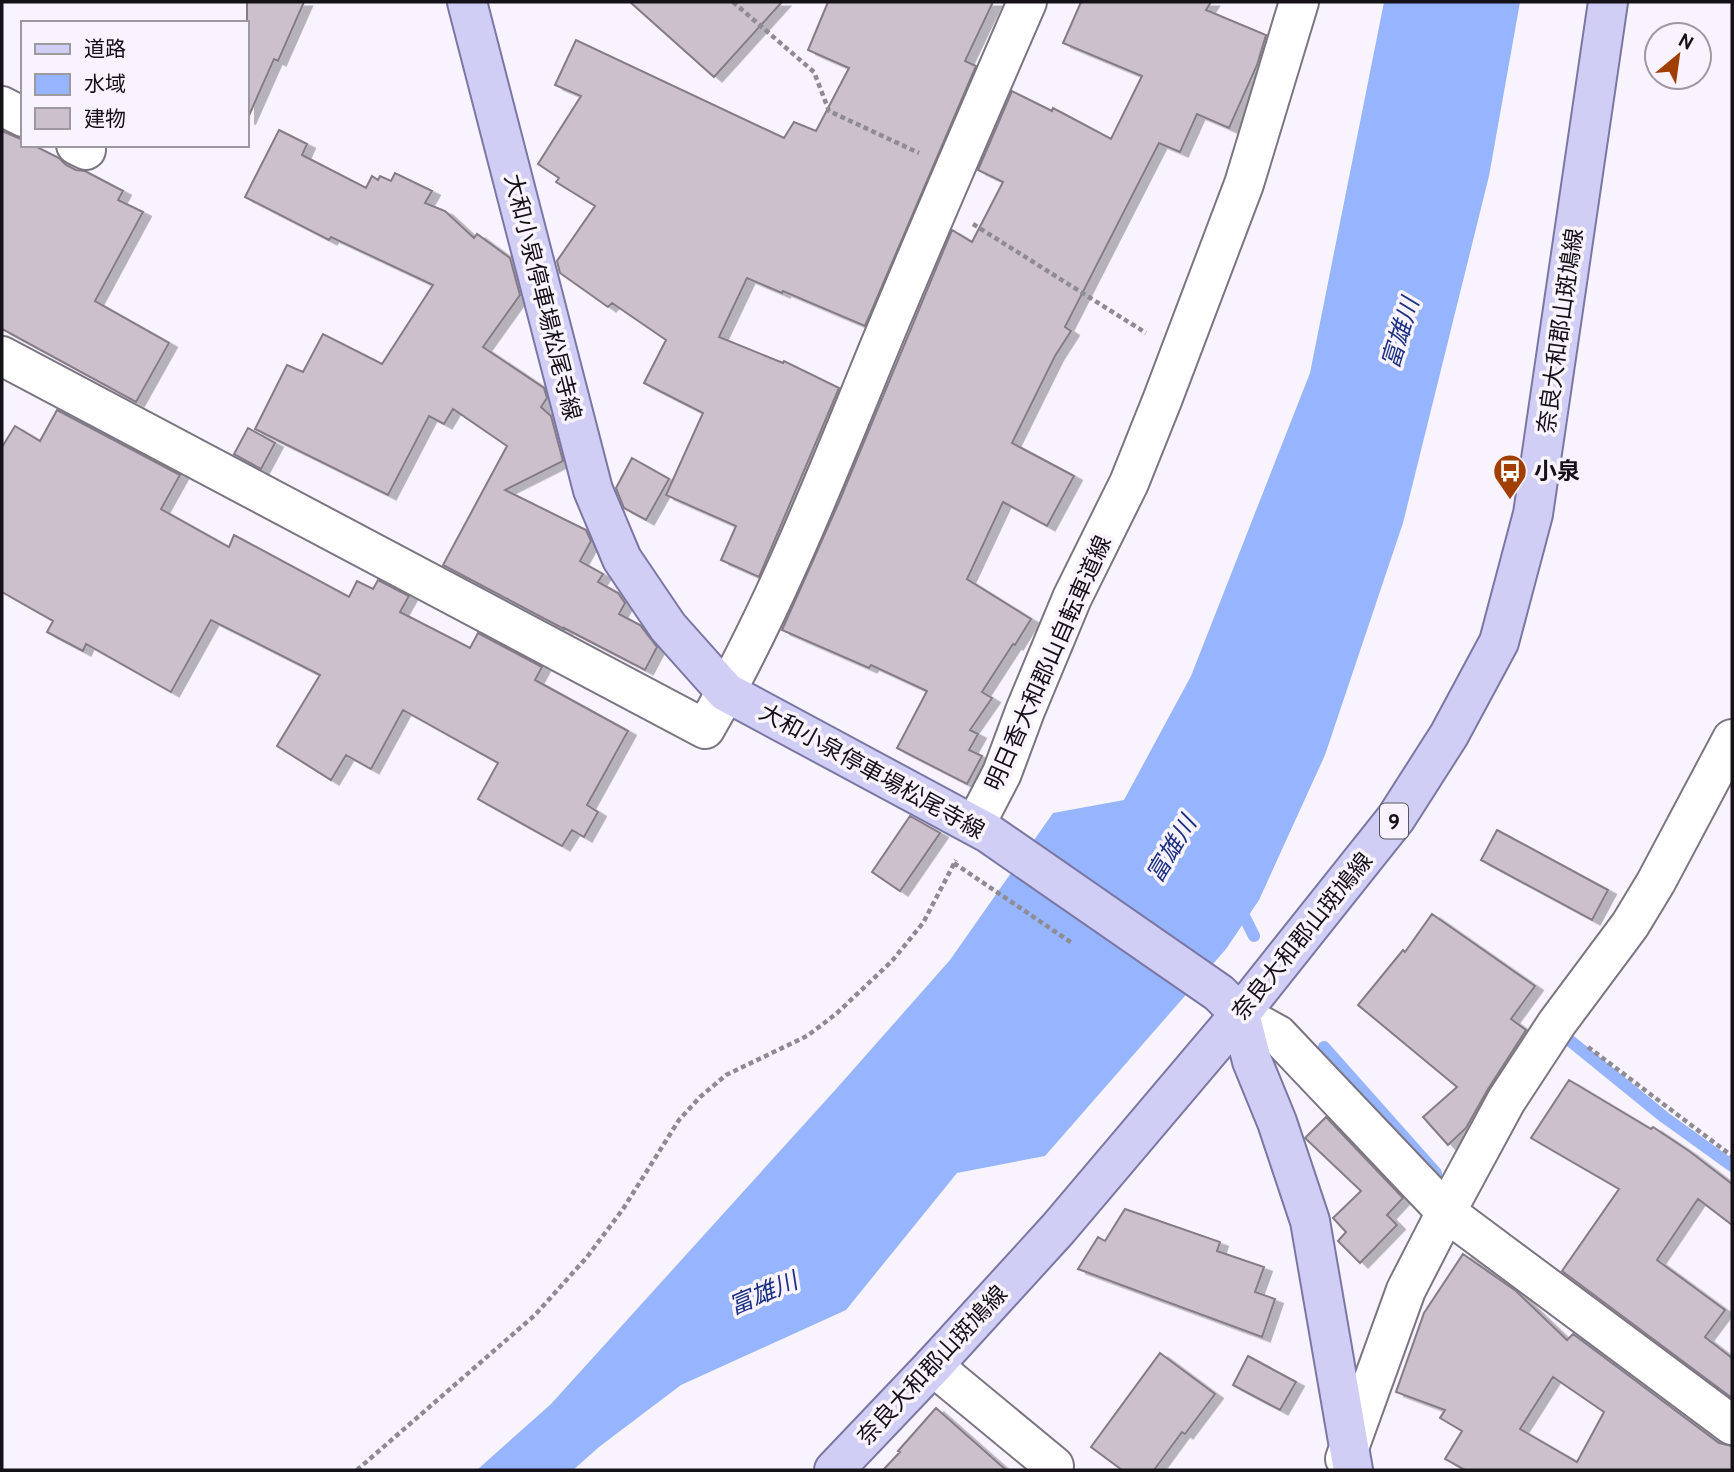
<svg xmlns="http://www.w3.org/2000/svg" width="1734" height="1472" font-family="Cabin,'Noto Sans JP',sans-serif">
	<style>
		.water { fill: #97b4fe }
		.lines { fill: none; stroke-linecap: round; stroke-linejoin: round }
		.stream { stroke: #97b4fe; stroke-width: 12 }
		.building { fill: #cbc0cb; stroke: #857b85; stroke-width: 2; fill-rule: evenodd; filter: url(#shadow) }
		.minor-casing { stroke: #7a7581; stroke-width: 42 }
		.major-casing { stroke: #7b77a4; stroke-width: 42 }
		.path { stroke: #8f8b93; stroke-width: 4.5; stroke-dasharray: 5 3.5; stroke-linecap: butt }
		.minor { stroke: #fff; stroke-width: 38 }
		.major { stroke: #d1cef6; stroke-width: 38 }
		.labels { text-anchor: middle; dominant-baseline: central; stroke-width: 7; stroke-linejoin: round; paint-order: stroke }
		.shield { fill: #f8f3fe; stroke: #58565c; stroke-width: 2 }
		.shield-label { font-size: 21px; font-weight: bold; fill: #141216 }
		.street-label { font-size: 23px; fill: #141216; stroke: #f8f3fe }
		.poi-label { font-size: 23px; font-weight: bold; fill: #141216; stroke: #f8f3fe; text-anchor: start }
		.water-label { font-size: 24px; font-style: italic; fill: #1b3082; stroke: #f8f3fe }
	</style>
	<defs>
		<filter id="shadow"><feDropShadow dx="8" dy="4.5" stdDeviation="0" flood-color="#0004"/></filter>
	</defs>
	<rect width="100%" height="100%" fill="#f8f3fe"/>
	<path class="water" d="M 1384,2 L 1520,2 L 1489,176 L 1403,523 L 1325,755 L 1259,900 L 1226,949 L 1045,1156 L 957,1173 L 846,1310 L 681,1385 L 599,1447 L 573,1470 L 477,1470 L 551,1404 L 837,1088 L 950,960 L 1053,813 L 1124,800 L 1191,676 L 1310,373 Z"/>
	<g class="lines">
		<path class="stream" d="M 1239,906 L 1254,936
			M 1563,1035 L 1664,1117 L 1732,1166
			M 1324,1047 L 1436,1173 L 1439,1190"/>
	</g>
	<path class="building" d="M 247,2 L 304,2 L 278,61 L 274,59 L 247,120 Z
		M 630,2 L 782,2 L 714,77 Z
		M 828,2 L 993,2 L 965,61 L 976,66 L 865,326 L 783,291 L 782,293 L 747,278 L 719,337 L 783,363 L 784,361 L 839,388 L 759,577 L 721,560 L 736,526 L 666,495 L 703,413 L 644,383 L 666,340 L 612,303 L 608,307 L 560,273 L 557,261 L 595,206 L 556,182 L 559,178 L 538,164 L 581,96 L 555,85 L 576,40 L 784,138 L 794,122 L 816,131 L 849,68 L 808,50 Z
		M 1081,2 L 1211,2 L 1206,10 L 1266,35 L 1257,65 L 1229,128 L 1197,114 L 1180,152 L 1159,143 L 1065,327 L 1071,331 L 1055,356 L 1012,443 L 1074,476 L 1047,526 L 1003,502 L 967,579 L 1031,619 L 1015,645 L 1013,644 L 982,692 L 992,698 L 970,730 L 978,734 L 969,750 L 982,756 L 967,784 L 897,748 L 927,691 L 871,665 L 869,668 L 782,630 L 839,502 L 952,230 L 972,242 L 1003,182 L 978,170 L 1012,91 L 1052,111 L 1053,108 L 1111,139 L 1142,76 L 1063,43 Z
		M 279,130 L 307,144 L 302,155 L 366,188 L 372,176 L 378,180 L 380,176 L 391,181 L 395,173 L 432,191 L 425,203 L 445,211 L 474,238 L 477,234 L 510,258 L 520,295 L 483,347 L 544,388 L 547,398 L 541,407 L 551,416 L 563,461 L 505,490 L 586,530 L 591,541 L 580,561 L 603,574 L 598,582 L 618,593 L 625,603 L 619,614 L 640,625 L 657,647 L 645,670 L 564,628 L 564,629 L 443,565 L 507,446 L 453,409 L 444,424 L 429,416 L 388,495 L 255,429 L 287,365 L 303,372 L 323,334 L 382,364 L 433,285 L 331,237 L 329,240 L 245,197 Z
		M 2,131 L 23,140 L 23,145 L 33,145 L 59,158 L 66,165 L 76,170 L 85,171 L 123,191 L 118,200 L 143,212 L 95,301 L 169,343 L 136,402 L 2,329 Z
		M 57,410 L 180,475 L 161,509 L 229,547 L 234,535 L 349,597 L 357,581 L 373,589 L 378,580 L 409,596 L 400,612 L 470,648 L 478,633 L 542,667 L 535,680 L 628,731 L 587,805 L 598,812 L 584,837 L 572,830 L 562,846 L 478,799 L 498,763 L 403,710 L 371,769 L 346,755 L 331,780 L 277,746 L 320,675 L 211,620 L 171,692 L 86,644 L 83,651 L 47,632 L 53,621 L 2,592 L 2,447 L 15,426 L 40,441 Z
		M 248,428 L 275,443 L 261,469 L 234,454 Z
		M 632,458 L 669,479 L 646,520 L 624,508 L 616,488 Z
		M 910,816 L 940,833 L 900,891 L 872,872 Z
		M 1497,830 L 1608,890 L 1592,920 L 1481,860 Z
		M 1432,914 L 1535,986 L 1511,1019 L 1526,1030 L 1488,1089 L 1466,1128 L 1448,1145 L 1423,1117 L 1457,1087 L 1358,1005 L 1403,950 L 1405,952 Z
		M 1569,1080 L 1651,1129 L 1653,1127 L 1689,1151 L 1732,1184 L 1732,1225 L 1698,1199 L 1657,1260 L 1725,1310 L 1705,1337 L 1732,1358 L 1732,1398 L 1562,1271 L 1619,1189 L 1531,1138 Z
		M 1326,1117 L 1403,1198 L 1387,1215 L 1397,1225 L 1360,1263 L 1338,1241 L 1346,1232 L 1333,1218 L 1361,1191 L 1305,1138 Z
		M 1125,1209 L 1220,1242 L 1217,1251 L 1264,1267 L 1255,1292 L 1275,1299 L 1262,1337 L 1078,1269 L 1098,1237 L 1105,1241 Z
		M 1463,1254 L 1516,1291 L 1567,1340 L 1573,1334 L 1719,1443 L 1732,1446 L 1732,1470 L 1465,1470 L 1445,1459 L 1462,1431 L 1440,1418 L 1445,1410 L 1396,1392 L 1424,1313 ZM 1553,1377 L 1604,1412 L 1577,1462 L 1520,1429 Z
		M 1160,1353 L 1215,1394 L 1185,1434 L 1182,1432 L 1154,1470 L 1122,1470 L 1091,1447 Z
		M 1248,1356 L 1296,1382 L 1280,1410 L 1233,1385 Z
		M 936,1408 L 1006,1470 L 883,1470 L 900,1452 L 898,1451 Z"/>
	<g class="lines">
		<g class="minor-casing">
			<path id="minor" d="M 2,106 L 23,117
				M 76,145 L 86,150
				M 2,356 L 705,729 C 775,608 826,477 879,348 C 927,232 977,117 1027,2
				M 975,825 L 1002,773 L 1025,711 L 1072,598 L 1129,483 L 1163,398 L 1244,184 L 1299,2
				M 1240,1014 L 1278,1035 L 1446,1212 L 1732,1425
				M 933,1366 L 1054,1466 L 1050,1470
				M 1345,1459 L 1406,1290 L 1446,1212 L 1506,1101 L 1557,1023 L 1630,925 L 1656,882 L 1732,739"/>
		</g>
		<g class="major-casing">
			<path id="major" d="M 467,2 L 593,490 L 622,559 L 668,627 L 726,692 L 988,833 L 1219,993 L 1240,1014 L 1252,1061 L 1277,1122 L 1310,1221 L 1353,1470
				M 834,1470 L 933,1366 L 1058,1229 L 1240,1014 L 1396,818 L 1449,735 L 1499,642 L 1533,514 L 1608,2"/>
		</g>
		<path class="path" d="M 733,2 L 814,72 L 829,111 L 919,153
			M 973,224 L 1146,333
			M 954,863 L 1072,943
			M 1588,1047 L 1732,1156
			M 357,1470 L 535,1315 L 587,1257 L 623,1209 L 679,1120 L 700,1097 L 726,1075 L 807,1036 L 836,1014 L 892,961 L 923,923 L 956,860"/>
		<use href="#minor" class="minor"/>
		<use href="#major" class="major"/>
	</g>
	<defs>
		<g id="bus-pin" transform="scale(1.75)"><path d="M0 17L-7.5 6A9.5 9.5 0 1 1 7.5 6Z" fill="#a13f00" stroke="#f8f3fe"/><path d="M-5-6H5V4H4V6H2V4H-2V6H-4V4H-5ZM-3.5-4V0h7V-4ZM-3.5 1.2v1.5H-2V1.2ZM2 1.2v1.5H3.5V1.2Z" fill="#fff"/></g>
	</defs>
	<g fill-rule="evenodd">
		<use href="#bus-pin" x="1510" y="471"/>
	</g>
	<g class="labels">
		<rect class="shield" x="1380" y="803.5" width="28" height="35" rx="5"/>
		<g class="shield-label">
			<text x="1394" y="821">9</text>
		</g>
		<g class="street-label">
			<text transform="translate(543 297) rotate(76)">大和小泉停車場松尾寺線</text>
			<text transform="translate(1560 331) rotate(-82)">奈良大和郡山斑鳩線</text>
			<text transform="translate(1048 663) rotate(-66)">明日香大和郡山自転車道線</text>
			<text transform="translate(872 771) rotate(29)">大和小泉停車場松尾寺線</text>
			<text transform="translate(1302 936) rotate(-51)">奈良大和郡山斑鳩線</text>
			<text transform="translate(932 1365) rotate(-47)">奈良大和郡山斑鳩線</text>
		</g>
		<g class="poi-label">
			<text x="1534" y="471">小泉</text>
		</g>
		<g class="water-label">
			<text transform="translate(1400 333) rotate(-73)">富雄川</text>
			<text transform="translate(1171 849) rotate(-59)">富雄川</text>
			<text transform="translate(763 1293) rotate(-23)">富雄川</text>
		</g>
	</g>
	<rect width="1734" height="1472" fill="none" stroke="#141216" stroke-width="7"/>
	<rect x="21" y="21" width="228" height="126" fill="#f8f3fe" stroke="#9d99a1" stroke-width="2"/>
	<rect x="35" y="44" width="35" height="10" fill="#d1cef6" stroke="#9d99a1" stroke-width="2"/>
	<text x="84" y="56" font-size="21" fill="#141216">道路</text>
	<rect x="35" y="74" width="35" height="21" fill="#97b4fe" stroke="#9d99a1" stroke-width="2"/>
	<text x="84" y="91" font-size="21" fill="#141216">水域</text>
	<rect x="35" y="108" width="35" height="21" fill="#cbc0cb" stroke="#9d99a1" stroke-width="2"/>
	<text x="84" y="126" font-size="21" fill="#141216">建物</text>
	<g transform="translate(1678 56) rotate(29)"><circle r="33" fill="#f8f3fe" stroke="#9d99a1" stroke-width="2"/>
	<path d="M0-5L12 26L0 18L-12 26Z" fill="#a13f00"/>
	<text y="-10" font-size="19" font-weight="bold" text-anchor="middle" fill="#141216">N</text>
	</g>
</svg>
